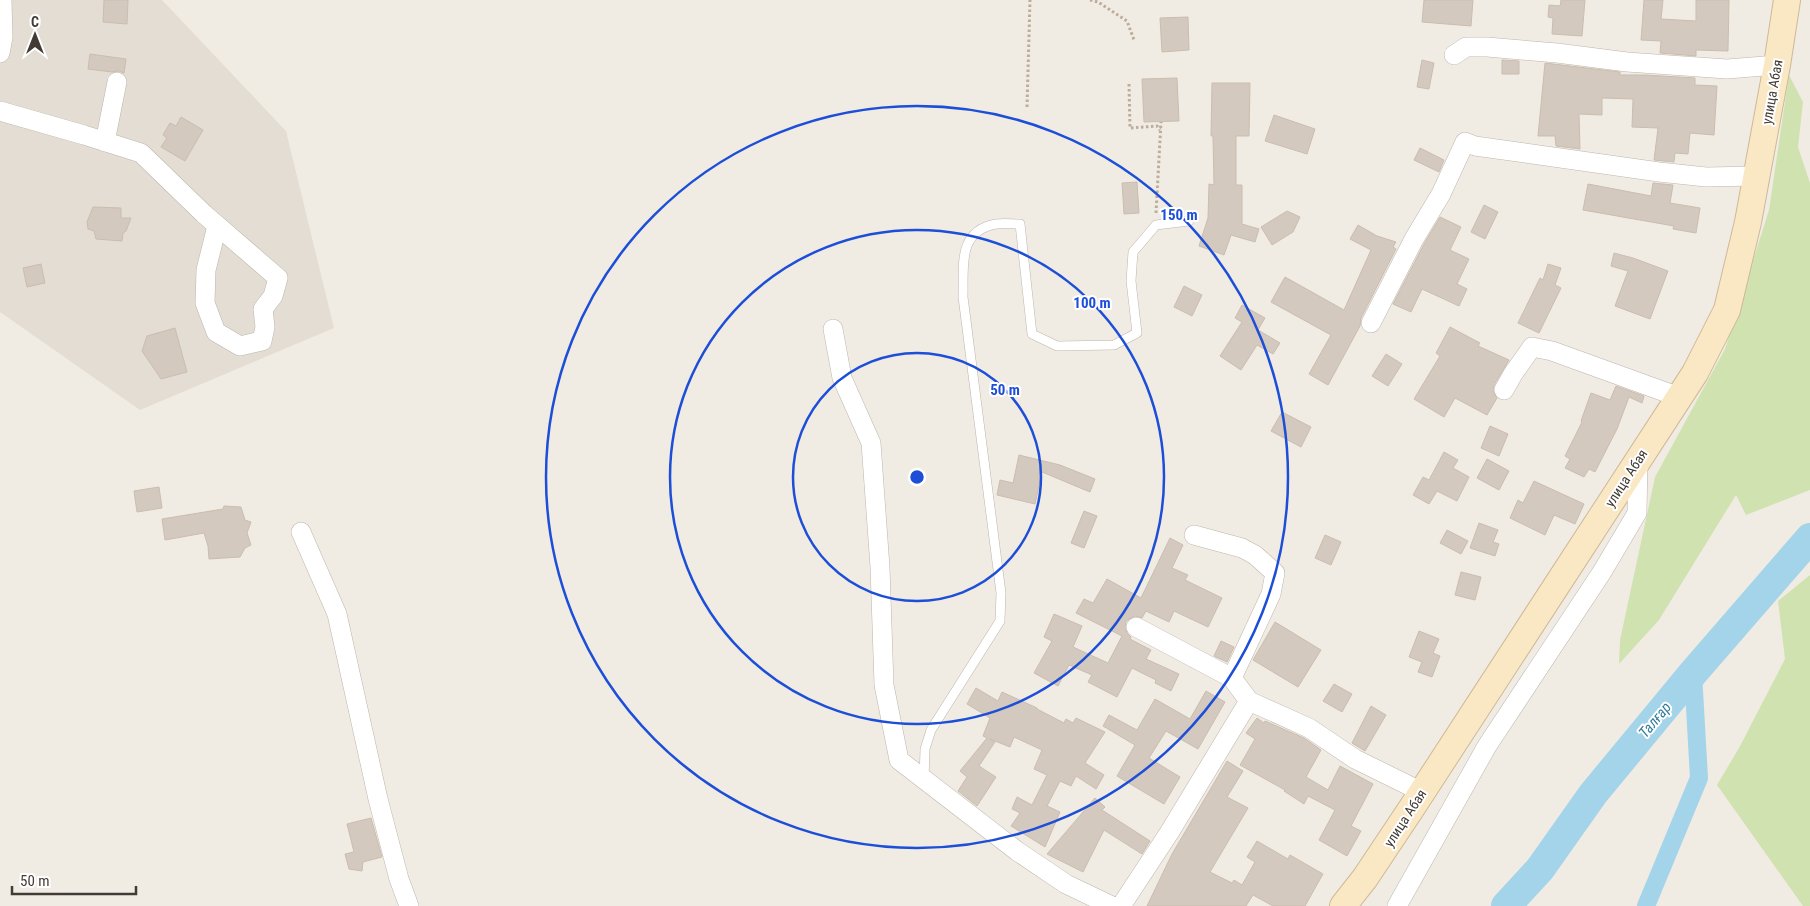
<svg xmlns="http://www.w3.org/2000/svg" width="1810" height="906" font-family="'Roboto Condensed',sans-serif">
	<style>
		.residential { fill: #e4ddd3 }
		.green { fill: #d0e2b0 }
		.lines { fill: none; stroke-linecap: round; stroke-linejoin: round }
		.canal { stroke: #a4d4e9; stroke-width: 18 }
		.river { stroke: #a4d4e9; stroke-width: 30 }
		.building { fill: #d4c9be; stroke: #cbbdaf }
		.lane-casing { stroke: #beb5ab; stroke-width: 10 }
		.street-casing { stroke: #beb5ab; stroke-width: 20 }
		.secondary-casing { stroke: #cdb997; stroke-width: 28 }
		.path { stroke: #bcac9a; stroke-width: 3; stroke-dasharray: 2.5 2.5; stroke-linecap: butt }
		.lane { stroke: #fff; stroke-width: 9 }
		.street { stroke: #fff; stroke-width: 19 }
		.secondary { stroke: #fae8c5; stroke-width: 26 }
		.ring { fill: none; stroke: #1d4ed8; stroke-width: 2.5 }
		.labels { text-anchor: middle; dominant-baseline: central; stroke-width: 4; stroke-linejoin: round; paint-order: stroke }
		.street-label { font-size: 14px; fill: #423b35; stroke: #fff }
		.water-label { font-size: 15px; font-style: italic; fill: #357c9d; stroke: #fff }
		.centre { fill: #1d4ed8; stroke: #fff; stroke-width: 2.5 }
		.ring-label { font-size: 15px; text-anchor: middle; font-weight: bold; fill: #1d4ed8; stroke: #fff; stroke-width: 4; stroke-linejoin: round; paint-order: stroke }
	</style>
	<rect width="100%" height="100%" fill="#f0ece4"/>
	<path class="residential" d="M 0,0 L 162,0 L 286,131 L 334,328 L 140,410 L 0,312 Z"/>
	<path class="green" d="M 1789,75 L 1803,102 L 1798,147 L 1810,183 L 1810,490 L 1746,515 L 1736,495 L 1659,620 L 1619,664 L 1620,640 L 1655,477 L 1725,349 L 1769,210 Z
		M 1810,575 L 1810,906 L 1803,906 L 1717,785 L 1739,748 L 1785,659 L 1778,601 Z"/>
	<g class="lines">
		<path class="canal" d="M 1646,906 L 1699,778 L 1693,673"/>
		<path class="river" d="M 1506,906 L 1540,869 L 1593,794 L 1693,673 L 1810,538"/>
	</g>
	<path class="building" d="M 104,0 L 128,0 L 127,24 L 103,22 Z
		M 1424,0 L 1473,0 L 1471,26 L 1422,22 Z
		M 1561,0 L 1585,0 L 1582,36 L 1552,34 L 1553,18 L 1548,17 L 1549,5 L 1560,6 Z
		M 1644,0 L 1663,0 L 1661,19 L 1696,21 L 1696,0 L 1729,0 L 1728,51 L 1696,50 L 1696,56 L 1660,53 L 1661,41 L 1641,40 Z
		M 1188,17 L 1189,50 L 1162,52 L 1160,18 Z
		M 90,54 L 126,59 L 124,73 L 119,71 L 112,72 L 88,69 Z
		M 1422,60 L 1434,63 L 1429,89 L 1417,87 Z
		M 1502,60 L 1519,61 L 1519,74 L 1502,74 Z
		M 1545,63 L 1620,72 L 1620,75 L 1645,75 L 1695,78 L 1695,85 L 1717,86 L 1714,135 L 1690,133 L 1688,154 L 1675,153 L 1674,162 L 1654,160 L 1658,128 L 1632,127 L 1633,99 L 1602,98 L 1602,115 L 1579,114 L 1580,149 L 1556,146 L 1555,136 L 1538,136 Z
		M 1177,78 L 1179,121 L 1144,122 L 1142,79 Z
		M 1212,83 L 1250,83 L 1249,136 L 1236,136 L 1236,185 L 1242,185 L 1242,224 L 1259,229 L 1255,242 L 1231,235 L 1224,255 L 1199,246 L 1208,218 L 1209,184 L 1214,185 L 1213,136 L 1211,136 Z
		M 1274,115 L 1315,129 L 1307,154 L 1265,141 Z
		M 181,117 L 203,130 L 185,161 L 161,147 L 167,138 L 163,135 L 170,123 L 176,126 Z
		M 1420,148 L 1444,160 L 1439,172 L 1414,160 Z
		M 1137,182 L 1139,213 L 1124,214 L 1122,183 Z
		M 1653,183 L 1673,185 L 1670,203 L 1700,208 L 1696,233 L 1673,229 L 1674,226 L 1583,210 L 1588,184 L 1651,196 Z
		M 1484,205 L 1498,212 L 1485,239 L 1471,232 Z
		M 93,207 L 121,208 L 121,218 L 131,218 L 126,231 L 123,233 L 122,241 L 96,239 L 94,231 L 88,229 L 87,222 Z
		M 1287,211 L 1300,217 L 1293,232 L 1272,245 L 1261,227 Z
		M 1440,217 L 1461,227 L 1450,250 L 1469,259 L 1457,284 L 1467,289 L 1459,306 L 1422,289 L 1411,312 L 1393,304 L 1424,244 Z
		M 1358,225 L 1377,236 L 1396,242 L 1393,247 L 1396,249 L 1361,318 L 1360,326 L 1328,385 L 1309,374 L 1331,335 L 1271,302 L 1285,277 L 1344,310 L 1371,250 L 1350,239 Z
		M 1614,253 L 1633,258 L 1668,271 L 1650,319 L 1615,306 L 1628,271 L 1611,266 Z
		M 41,264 L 45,283 L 27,287 L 23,268 Z
		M 1548,264 L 1561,268 L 1555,285 L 1561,288 L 1539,333 L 1518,323 L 1540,278 L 1543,280 Z
		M 1184,286 L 1202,295 L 1192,316 L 1174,307 Z
		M 1242,305 L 1265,318 L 1258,330 L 1280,343 L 1273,354 L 1257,345 L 1241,370 L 1220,356 L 1242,322 L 1235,318 Z
		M 1450,327 L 1480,343 L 1478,346 L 1509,360 L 1494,385 L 1493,391 L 1497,398 L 1487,415 L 1455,398 L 1444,417 L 1414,399 L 1440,356 L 1436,353 Z
		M 175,328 L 187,372 L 161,379 L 142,351 L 147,336 Z
		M 1386,354 L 1402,364 L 1388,386 L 1372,376 Z
		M 1616,386 L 1644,396 L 1642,403 L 1629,397 L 1617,429 L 1595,472 L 1589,469 L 1584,477 L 1565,468 L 1570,459 L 1565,456 L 1582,422 L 1581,421 L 1591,393 L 1610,400 Z
		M 1282,412 L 1311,427 L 1301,447 L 1271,431 Z
		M 1490,426 L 1508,434 L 1499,456 L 1481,448 Z
		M 1444,452 L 1458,460 L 1453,468 L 1469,477 L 1457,501 L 1437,491 L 1429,504 L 1413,495 L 1423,477 L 1429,480 Z
		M 1019,455 L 1060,465 L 1095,479 L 1090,492 L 1042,472 L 1035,504 L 997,495 L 1000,480 L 1013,483 Z
		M 1487,459 L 1509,471 L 1499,490 L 1477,478 Z
		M 1534,481 L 1584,504 L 1575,524 L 1554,515 L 1545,535 L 1510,518 L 1518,500 L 1523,503 Z
		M 159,487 L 162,508 L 137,512 L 134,491 Z
		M 224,506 L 241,507 L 245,520 L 251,522 L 247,533 L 251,545 L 245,548 L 240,557 L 209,559 L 208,546 L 204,533 L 165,540 L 162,519 L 223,509 Z
		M 1084,511 L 1097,516 L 1084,548 L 1071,543 Z
		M 1479,523 L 1498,530 L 1493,542 L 1499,544 L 1495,556 L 1470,548 Z
		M 1447,530 L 1468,541 L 1461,554 L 1440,543 Z
		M 1325,535 L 1341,542 L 1331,565 L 1315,558 Z
		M 1170,538 L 1183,545 L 1172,568 L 1188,575 L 1185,580 L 1222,598 L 1208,627 L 1174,611 L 1169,622 L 1146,611 L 1142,618 L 1135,616 L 1126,621 L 1125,628 L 1127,633 L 1131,637 L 1130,639 L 1151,650 L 1146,659 L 1179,674 L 1171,691 L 1155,683 L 1156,680 L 1132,668 L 1117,697 L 1088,682 L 1092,675 L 1069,665 L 1058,686 L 1034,673 L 1052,641 L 1044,637 L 1054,614 L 1082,626 L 1073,647 L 1108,663 L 1122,636 L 1076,613 L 1084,599 L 1093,603 L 1107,579 L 1141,598 Z
		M 1461,572 L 1481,577 L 1475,600 L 1455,595 Z
		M 1275,622 L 1321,650 L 1298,687 L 1253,660 Z
		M 1419,631 L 1439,639 L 1433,653 L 1440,656 L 1432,677 L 1418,672 L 1422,662 L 1409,657 Z
		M 1221,641 L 1234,647 L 1227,662 L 1214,656 Z
		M 1334,684 L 1352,694 L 1342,712 L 1323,701 Z
		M 976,688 L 998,701 L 1002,692 L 1037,708 L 1037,709 L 1064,723 L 1066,719 L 1073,723 L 1076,718 L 1105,732 L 1085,763 L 1104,775 L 1096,789 L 1076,776 L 1071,786 L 1060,781 L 1047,806 L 1060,812 L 1045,847 L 1011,826 L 1020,813 L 1012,809 L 1017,797 L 1032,805 L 1047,775 L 1034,769 L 1042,750 L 1014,737 L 1010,747 L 990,739 L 995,742 L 979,766 L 996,777 L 977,806 L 958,791 L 967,777 L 960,771 L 987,738 L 983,736 L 990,718 L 967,704 Z
		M 1206,691 L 1225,702 L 1198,749 L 1166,731 L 1149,758 L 1180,777 L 1164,804 L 1117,776 L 1135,745 L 1103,726 L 1109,715 L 1137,730 L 1155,699 L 1190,719 Z
		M 1371,706 L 1386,715 L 1365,751 L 1352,743 Z
		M 1257,718 L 1264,723 L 1265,721 L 1304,738 L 1321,750 L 1306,777 L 1328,790 L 1340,766 L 1373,784 L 1351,826 L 1361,831 L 1347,856 L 1319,840 L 1335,810 L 1308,796 L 1304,804 L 1284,791 L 1285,790 L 1240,765 L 1255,739 L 1246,733 Z
		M 1227,761 L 1243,771 L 1227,797 L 1248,808 L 1210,872 L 1232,883 L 1234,880 L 1242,885 L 1255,862 L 1247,857 L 1257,841 L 1288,859 L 1290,855 L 1323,874 L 1305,906 L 1273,906 L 1253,895 L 1246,906 L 1147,906 L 1172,854 Z
		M 1095,798 L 1105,807 L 1102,810 L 1150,841 L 1142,854 L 1104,830 L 1083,872 L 1047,854 Z
		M 371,818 L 382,857 L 363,862 L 362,871 L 349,869 L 345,854 L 354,852 L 347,824 Z"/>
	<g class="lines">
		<g class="lane-casing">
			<path id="lane" d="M 924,780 L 925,749 L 931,730 L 1000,621 L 1001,593 L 963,297 C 964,266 957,231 996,224 C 1004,223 1012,224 1020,224 L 1032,334 L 1057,346 L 1114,345 L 1137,333 L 1131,281 L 1133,252 L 1156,225 L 1189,221"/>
		</g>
		<g class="street-casing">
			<path id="street" d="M 0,53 L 3,37 L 2,0
				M 1454,55 L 1466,47 L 1487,47 L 1557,53 L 1627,62 L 1727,69 L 1777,65
				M 0,111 L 84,135 L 141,153 L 204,214 L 278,278 L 273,296 L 263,309 L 265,327 L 262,341 L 240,346 L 216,332 L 205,303 L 206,270 L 216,230 L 216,225
				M 105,142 L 117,82
				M 1371,323 L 1414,239 L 1441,194 L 1465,142 L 1475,146 L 1659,172 L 1706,177 L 1757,176
				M 833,329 L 842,378 L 871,443 L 880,567 L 884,685 L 899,760 L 1017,851 L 1066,884 L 1112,906
				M 1504,390 L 1513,374 L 1532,347 L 1552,351 L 1679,397
				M 301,532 L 337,614 L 378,799 L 399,879 L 409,906
				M 1194,535 L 1242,548 L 1255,555 L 1275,573 L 1271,594 L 1232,678
				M 1249,701 L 1309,728 L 1355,759 L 1422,792
				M 1121,906 L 1169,833 L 1249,701 L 1232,678 L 1136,627
				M 1397,906 L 1487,746 L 1602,572 L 1637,513 L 1638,461"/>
		</g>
		<g class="secondary-casing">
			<path id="secondary" d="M 1343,906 L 1365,878 L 1411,809 L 1695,373 L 1727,310 L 1748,222 L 1777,65 L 1787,0"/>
		</g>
		<path class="path" d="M 1090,0 L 1098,2 L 1127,21 L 1134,40
			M 1129,84 L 1130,128 L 1157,126 L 1160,130
			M 1027,107 L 1030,0
			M 1156,213 L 1161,122"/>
		<use href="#lane" class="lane"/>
		<use href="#street" class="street"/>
		<use href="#secondary" class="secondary"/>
	</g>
	<g class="ring">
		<circle cx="917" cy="477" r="124"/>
		<circle cx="917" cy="477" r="247"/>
		<circle cx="917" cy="477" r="371"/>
	</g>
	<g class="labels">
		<g class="street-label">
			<text transform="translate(1772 92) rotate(-80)">улица Абая</text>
			<text transform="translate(1626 478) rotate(-57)">улица Абая</text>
			<text transform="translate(1405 818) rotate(-57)">улица Абая</text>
		</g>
		<g class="water-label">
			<text transform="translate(1655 720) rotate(-50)">Талғар</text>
		</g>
	</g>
	<circle cx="917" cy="477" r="8" class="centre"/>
	<g class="ring-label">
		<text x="1179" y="220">150 m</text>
		<text x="1092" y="308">100 m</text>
		<text x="1005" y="395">50 m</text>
	</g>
	<g transform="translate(35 35)" stroke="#ffffff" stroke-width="4" paint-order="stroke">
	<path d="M0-4L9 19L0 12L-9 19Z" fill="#423b35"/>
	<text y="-8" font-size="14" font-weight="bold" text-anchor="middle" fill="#423b35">С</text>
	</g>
	<path d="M12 886v8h124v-8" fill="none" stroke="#423b35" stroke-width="2.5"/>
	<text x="20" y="886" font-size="15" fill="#423b35" stroke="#ffffff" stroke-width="4" paint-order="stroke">50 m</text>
</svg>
